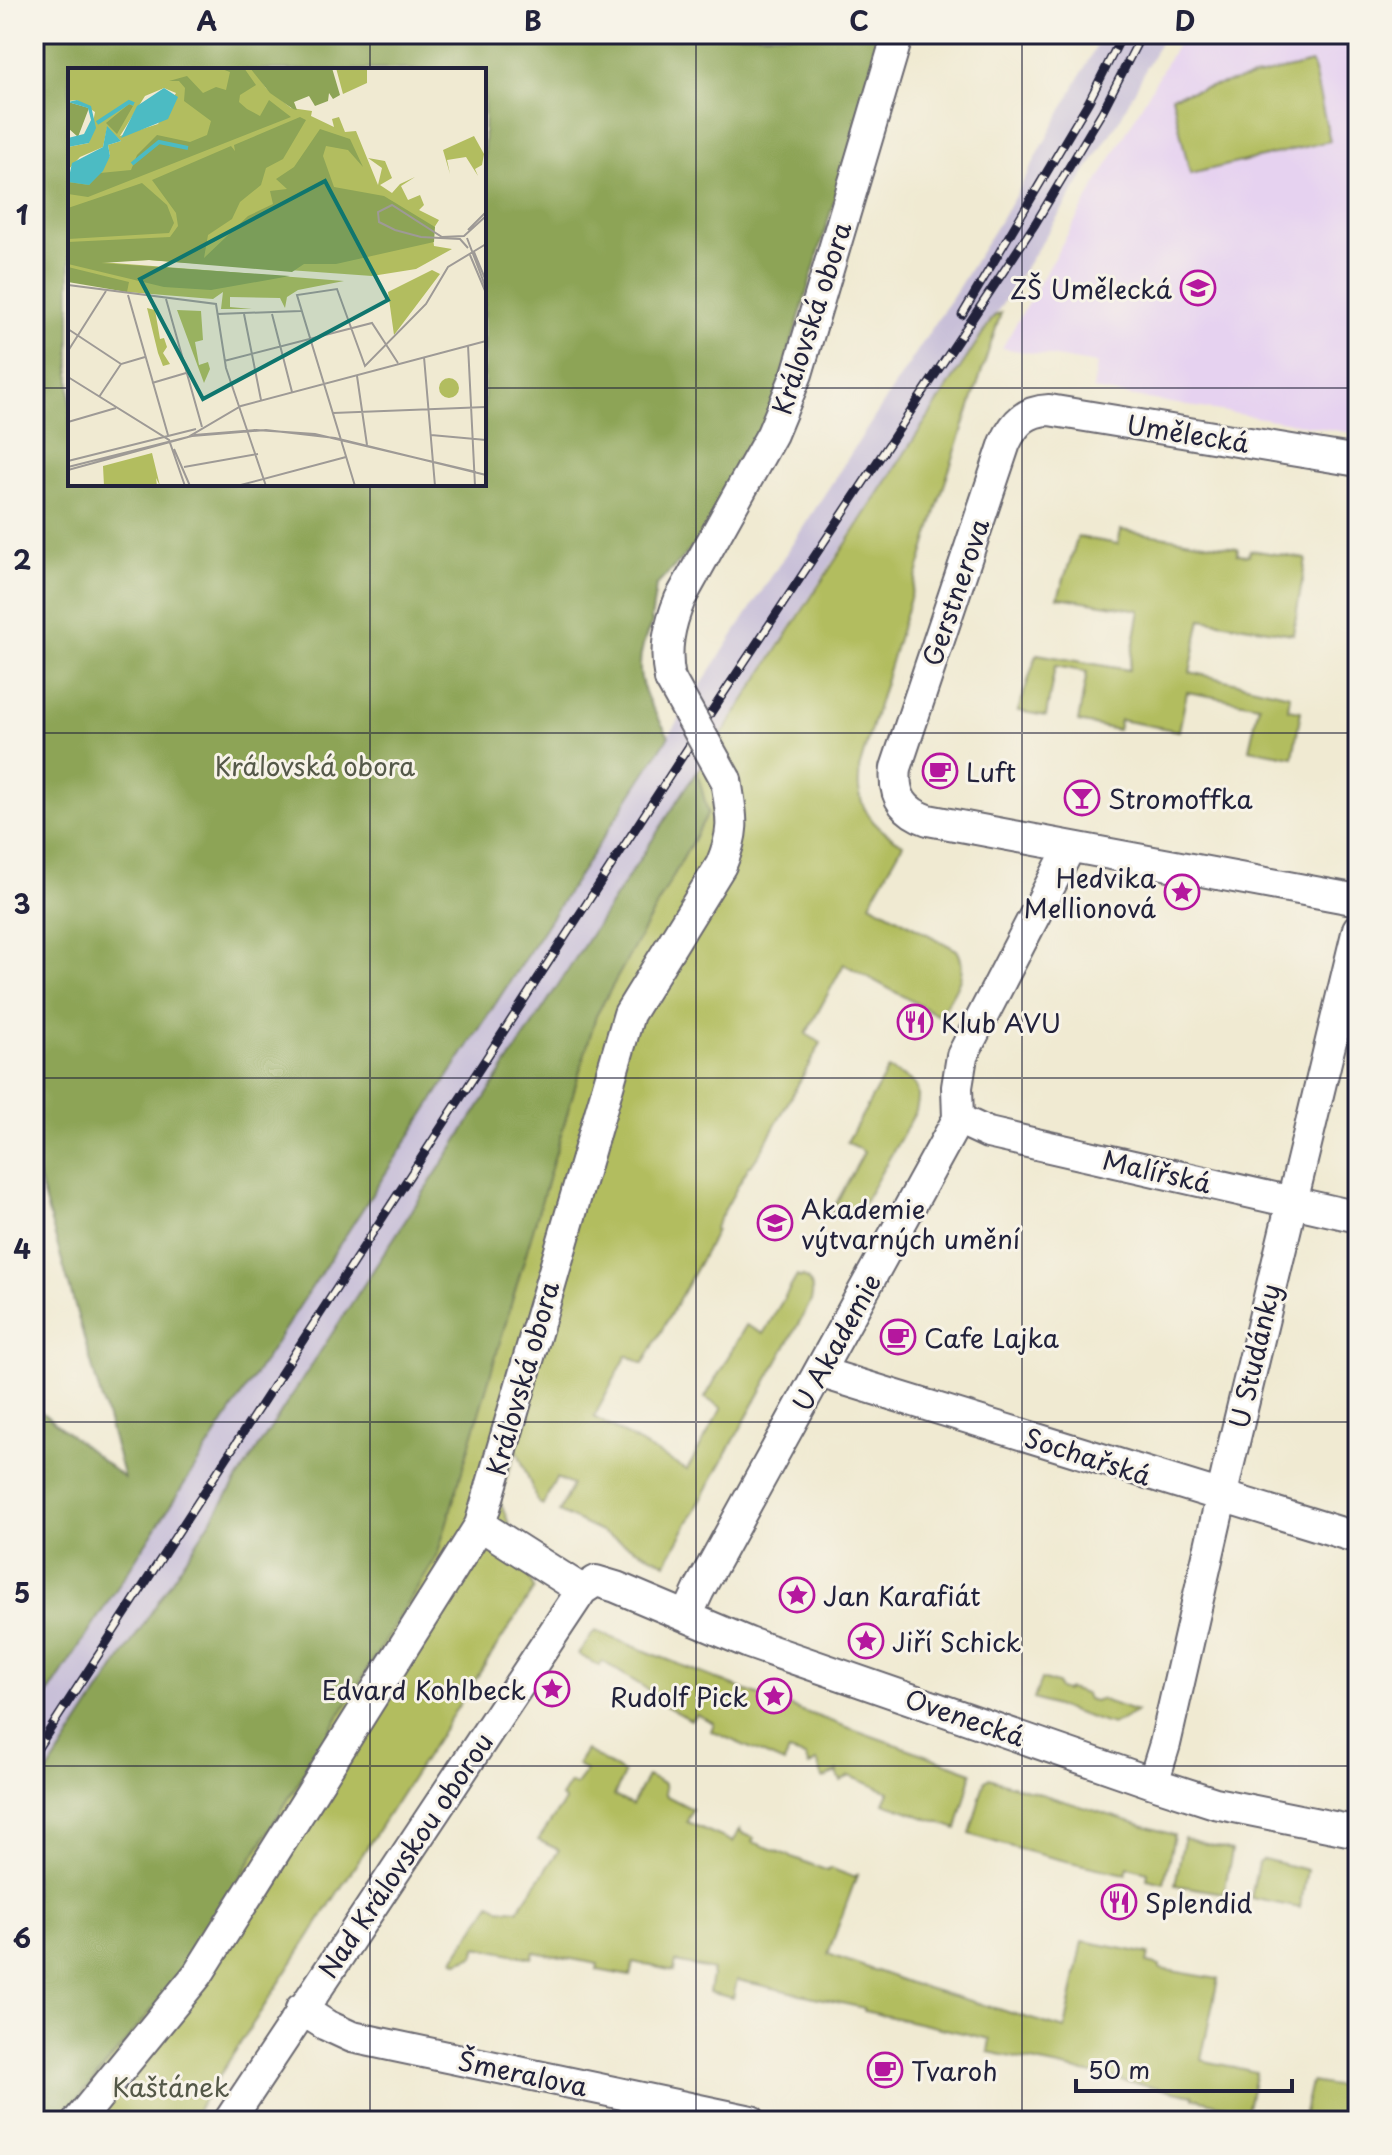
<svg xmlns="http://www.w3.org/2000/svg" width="1392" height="2155" font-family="'Playpen Sans',sans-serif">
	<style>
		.built { fill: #e6d2f0 }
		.industrial { fill: #c8bfd8 }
		.green { fill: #b2bd5f; stroke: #6a704d; stroke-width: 2 }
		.forest { fill: #8da456; stroke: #586348; stroke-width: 2; fill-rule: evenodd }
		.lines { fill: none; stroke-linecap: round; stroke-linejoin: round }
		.minor-casing { stroke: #6a6870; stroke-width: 34 }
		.minor { stroke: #fff; stroke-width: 30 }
		.rail-casing { stroke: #22223b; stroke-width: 9 }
		.rail { stroke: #f7f3e8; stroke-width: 6; stroke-dasharray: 18; stroke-linecap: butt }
		.minor-bridge-casing { stroke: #6a6870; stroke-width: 34; stroke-linecap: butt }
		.minor-bridge { stroke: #fff; stroke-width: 30 }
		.grid { fill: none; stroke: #22223b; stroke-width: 2; stroke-opacity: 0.55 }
		.labels { text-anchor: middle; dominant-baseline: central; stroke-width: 6; stroke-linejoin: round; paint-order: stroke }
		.poi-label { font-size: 26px; fill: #22223b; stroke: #f7f3e8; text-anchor: start }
		.street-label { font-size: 26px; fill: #22223b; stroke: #f7f3e8 }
		.park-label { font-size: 26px; fill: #545848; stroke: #f7f3e8 }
		.inset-river { fill: none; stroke: #4cbbc3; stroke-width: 4 }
		.inset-road { fill: none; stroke: #9e9a96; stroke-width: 2 }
		.view { fill: #0f766e; fill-opacity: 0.15; stroke: #0f766e; stroke-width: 4 }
		.inset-edge { fill: none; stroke: #22223b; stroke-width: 4 }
		.neatline { fill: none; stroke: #22223b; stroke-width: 3 }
		.grid-label { font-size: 26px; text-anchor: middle; font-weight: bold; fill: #22223b }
	</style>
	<rect width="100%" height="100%" fill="#f7f3e8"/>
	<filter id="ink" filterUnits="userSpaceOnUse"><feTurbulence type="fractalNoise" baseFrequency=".0125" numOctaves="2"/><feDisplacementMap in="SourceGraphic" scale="16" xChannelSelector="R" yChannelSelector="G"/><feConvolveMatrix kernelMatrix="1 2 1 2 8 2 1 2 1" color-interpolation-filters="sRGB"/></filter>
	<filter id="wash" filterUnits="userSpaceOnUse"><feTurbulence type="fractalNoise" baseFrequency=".006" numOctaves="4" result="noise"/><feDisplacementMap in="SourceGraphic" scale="32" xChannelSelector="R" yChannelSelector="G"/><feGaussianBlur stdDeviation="1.8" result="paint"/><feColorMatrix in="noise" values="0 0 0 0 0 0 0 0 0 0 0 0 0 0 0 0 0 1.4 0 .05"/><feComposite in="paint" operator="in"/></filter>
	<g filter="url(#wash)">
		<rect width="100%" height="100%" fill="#f0ead2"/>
		<path class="built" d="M 1183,34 L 1358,34 L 1358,434 L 1093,390 L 1097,364 L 1002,348 Z"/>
		<path class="industrial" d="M 1103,34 L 1164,34 L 1120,119 L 948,389 L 855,527 L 34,1793 L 34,1716 L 958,288 L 1017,193 Z"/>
		<path class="green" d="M 1312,63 L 1330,141 L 1190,174 L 1172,96 Z
			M 1001,313 L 940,498 L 859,769 C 860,775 858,782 859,789 C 862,816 880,831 903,844 L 870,903 L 957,950 C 971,973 951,996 939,1016 L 844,964 L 806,1034 L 821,1043 L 760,1153 L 751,1166 L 749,1166 L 714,1229 L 716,1230 L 709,1245 L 643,1364 L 627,1355 L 594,1417 L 687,1470 L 722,1408 L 705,1398 L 746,1325 L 763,1334 L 797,1276 L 801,1278 L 802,1276 C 812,1281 814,1290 811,1301 L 666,1563 L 559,1512 L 572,1485 L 556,1478 L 543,1505 L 538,1502 L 517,1450 L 499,1498 L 534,1589 L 190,2121 L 34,2121 L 34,1793 L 994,316 Z
			M 1121,530 L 1238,548 L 1237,554 L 1249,555 L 1250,550 L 1306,559 L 1293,634 L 1201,619 L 1190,672 L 1290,695 L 1288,709 L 1301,711 L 1293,757 L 1249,749 L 1259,705 L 1187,692 L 1179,731 L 1120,720 L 1118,730 L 1078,722 L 1087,672 L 1055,666 L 1046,716 L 1018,711 L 1037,654 L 1129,670 L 1140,610 L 1058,597 L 1078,537 L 1118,544 Z
			M 888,1069 C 909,1081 924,1080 916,1111 L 858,1213 L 850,1218 L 840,1218 L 832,1211 L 864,1152 L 847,1142 Z
			M 595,1631 L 744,1690 L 972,1772 L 957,1829 L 884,1803 L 889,1792 L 850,1776 L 841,1781 L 837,1773 L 839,1771 L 823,1779 L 817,1761 L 809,1767 L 805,1757 L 789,1752 L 784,1763 L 711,1731 L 714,1723 L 696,1714 L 691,1720 L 664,1705 L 666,1701 L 602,1661 L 599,1666 L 578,1654 Z
			M 1041,1679 L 1057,1684 L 1059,1689 L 1065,1691 L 1069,1689 L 1085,1694 L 1087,1699 L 1094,1701 L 1099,1699 L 1137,1712 L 1112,1725 L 1034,1699 Z
			M 586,1750 L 624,1774 L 614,1796 L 632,1805 L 647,1776 L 664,1784 L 665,1795 L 692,1809 L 687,1822 L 733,1842 L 740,1829 L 742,1833 L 754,1838 L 753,1842 L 828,1871 L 830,1868 L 853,1877 L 857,1875 L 828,1954 L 913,1984 L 1065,2029 L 1083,1941 L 1149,1954 L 1147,1963 L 1160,1966 L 1160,1969 L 1218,1979 L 1201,2060 L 1256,2072 L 1247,2111 L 1193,2098 L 1193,2095 L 988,2052 L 990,2039 L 864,2011 L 864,2008 L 737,1980 L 733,1998 L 709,1992 L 713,1970 L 676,1962 L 674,1971 L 633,1962 L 630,1976 L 597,1970 L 598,1964 L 534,1952 L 532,1958 L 477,1947 L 474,1956 L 458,1962 L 454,1959 L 491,1903 L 499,1908 L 518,1910 L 559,1850 L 538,1840 L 565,1801 L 561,1797 L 570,1783 L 575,1786 L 586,1771 L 577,1764 Z
			M 989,1778 L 1174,1835 L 1164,1883 L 1147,1879 L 1148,1872 L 1128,1867 L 1126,1874 C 1071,1863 1023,1852 970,1834 L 985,1780 Z
			M 1184,1838 L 1232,1851 L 1224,1893 L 1175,1885 Z
			M 1263,1859 L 1307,1870 L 1300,1908 L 1251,1898 L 1258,1863 Z
			M 1311,2082 L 1358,2090 L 1358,2121 L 1302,2121 Z"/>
		<path class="forest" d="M 34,34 L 884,34 L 768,422 L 696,544 L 656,586 L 651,620 L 653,621 C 627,670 643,693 669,736 L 34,1716 L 34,1406 L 124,1478 L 34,1163 ZM 70,70 L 484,70 L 484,484 L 70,484 Z
			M 697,771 L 708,813 L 596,1016 L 437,1556 L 180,1976 L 60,2121 L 34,2121 L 34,1793 Z"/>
	</g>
	<g filter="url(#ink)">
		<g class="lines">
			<g class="minor-casing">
				<path id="minor" d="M 1358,461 L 1049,410 C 1026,411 1015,422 1005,443 L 896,768 C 893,795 902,811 928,820 L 1358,900
					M 670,679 C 664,650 669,626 680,599 L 772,434 L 797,374 L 898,34
					M 958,1119 L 988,1133 L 1358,1217
					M 819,1372 L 1358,1538
					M 480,1525 L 582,1590
					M 687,1616 L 699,1590 L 958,1119 L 957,1087 L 962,1056 L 1070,847
					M 1153,1783 L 1165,1744 L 1229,1463 L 1358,929
					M 301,2009 L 326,2025 L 352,2037 L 751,2121
					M 78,2121 L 198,1974 L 480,1525 L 629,1014 L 721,865 C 736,829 732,818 726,780
					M 229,2121 L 582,1590 L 596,1581 L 616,1587 L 749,1643 L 1153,1783 L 1215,1803 L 1358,1832"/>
			</g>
			<use href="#minor" class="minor"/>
			<g class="rail-casing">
				<path id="rail" d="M 962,315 L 1089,101 L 1123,34
					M 34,1754 L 702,726 L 1035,224 L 1102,112 L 1142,34"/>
			</g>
			<use href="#rail" class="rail"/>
			<g class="minor-bridge-casing">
				<path id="minor-bridge" d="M 670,679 L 726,780"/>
			</g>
			<use href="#minor-bridge" class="minor-bridge"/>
		</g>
	</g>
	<path class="grid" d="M 370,34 L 370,70M 696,34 L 696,2121M 1022,34 L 1022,2121M 34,388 L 70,388M 484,388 L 1358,388M 370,484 L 370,2121M 34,733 L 1358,733M 34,1078 L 1358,1078M 34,1422 L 1358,1422M 34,1766 L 1358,1766"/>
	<defs>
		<g id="school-ring" transform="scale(1.8)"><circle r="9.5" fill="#f7f3e8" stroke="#b5179e" stroke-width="1.5"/><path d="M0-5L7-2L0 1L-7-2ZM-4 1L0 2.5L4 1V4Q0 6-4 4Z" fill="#b5179e"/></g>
		<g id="cafe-ring" transform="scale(1.8)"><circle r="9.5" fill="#f7f3e8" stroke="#b5179e" stroke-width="1.5"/><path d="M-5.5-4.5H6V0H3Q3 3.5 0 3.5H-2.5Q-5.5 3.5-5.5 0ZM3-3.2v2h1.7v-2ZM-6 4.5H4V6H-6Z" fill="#b5179e"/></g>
		<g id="bar-ring" transform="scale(1.8)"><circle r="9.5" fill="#f7f3e8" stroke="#b5179e" stroke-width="1.5"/><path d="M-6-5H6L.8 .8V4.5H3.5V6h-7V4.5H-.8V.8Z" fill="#b5179e"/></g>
		<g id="sight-ring" transform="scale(1.8)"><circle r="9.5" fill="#f7f3e8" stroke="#b5179e" stroke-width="1.5"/><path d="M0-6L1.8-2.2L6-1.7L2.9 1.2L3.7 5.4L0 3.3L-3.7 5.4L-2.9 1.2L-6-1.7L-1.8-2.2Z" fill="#b5179e"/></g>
		<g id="restaurant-ring" transform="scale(1.8)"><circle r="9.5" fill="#f7f3e8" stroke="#b5179e" stroke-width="1.5"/><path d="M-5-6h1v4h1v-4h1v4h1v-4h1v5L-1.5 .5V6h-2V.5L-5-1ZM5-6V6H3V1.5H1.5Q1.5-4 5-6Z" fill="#b5179e"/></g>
		<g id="university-ring" transform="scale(1.8)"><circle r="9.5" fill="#f7f3e8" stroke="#b5179e" stroke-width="1.5"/><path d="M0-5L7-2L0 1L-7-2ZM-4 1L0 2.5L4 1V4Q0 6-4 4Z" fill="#b5179e"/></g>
	</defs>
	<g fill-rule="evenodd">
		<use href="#school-ring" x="1198" y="288"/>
		<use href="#cafe-ring" x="940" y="771"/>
		<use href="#bar-ring" x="1082" y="798"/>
		<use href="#sight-ring" x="1182" y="892"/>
		<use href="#restaurant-ring" x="915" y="1022"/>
		<use href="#university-ring" x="775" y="1223"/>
		<use href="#cafe-ring" x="898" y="1337"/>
		<use href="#sight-ring" x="797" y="1595"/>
		<use href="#sight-ring" x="866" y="1641"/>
		<use href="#sight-ring" x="552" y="1689"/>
		<use href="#sight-ring" x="774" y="1696"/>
		<use href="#restaurant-ring" x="1119" y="1902"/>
		<use href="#cafe-ring" x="885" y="2070"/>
	</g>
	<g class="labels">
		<g class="poi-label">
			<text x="1172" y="288" text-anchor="end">ZŠ Umělecká</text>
			<text x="966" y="771">Luft</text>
			<text x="1108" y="798">Stromoffka</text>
			<text x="1156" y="877" text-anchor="end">Hedvika<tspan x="1156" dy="30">Mellionová</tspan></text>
			<text x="941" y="1022">Klub AVU</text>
			<text x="801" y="1208">Akademie<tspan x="801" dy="30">výtvarných umění</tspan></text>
			<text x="924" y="1337">Cafe Lajka</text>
			<text x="823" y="1595">Jan Karafiát</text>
			<text x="892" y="1641">Jiří Schick</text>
			<text x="526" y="1689" text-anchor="end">Edvard Kohlbeck</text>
			<text x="748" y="1696" text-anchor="end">Rudolf Pick</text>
			<text x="1145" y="1902">Splendid</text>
			<text x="911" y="2070">Tvaroh</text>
		</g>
		<g class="street-label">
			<text transform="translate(811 318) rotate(-72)">Královská obora</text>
			<text transform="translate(1188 433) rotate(9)">Umělecká</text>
			<text transform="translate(955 592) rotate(-71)">Gerstnerova</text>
			<text transform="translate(1157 1171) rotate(13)">Malířská</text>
			<text transform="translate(836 1342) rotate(-61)">U Akademie</text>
			<text transform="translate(1254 1356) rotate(-77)">U Studánky</text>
			<text transform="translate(522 1378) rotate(-74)">Královská obora</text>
			<text transform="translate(1088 1456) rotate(18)">Sochařská</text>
			<text transform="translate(965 1717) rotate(19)">Ovenecká</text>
			<text transform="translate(405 1855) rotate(-56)">Nad Královskou oborou</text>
			<text transform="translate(523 2073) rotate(12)">Šmeralova</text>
		</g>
		<g class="park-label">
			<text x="315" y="765">Královská obora</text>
			<text x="171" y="2086">Kaštánek</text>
		</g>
	</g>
	<g transform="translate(68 68)">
		<rect width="418" height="418" fill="#f0ead2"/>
		<path d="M 0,0 L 184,0 L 198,20 L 223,40 L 244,43 L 243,48 L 266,59 L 264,51 L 271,49 L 277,64 L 288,63 L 310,117 L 314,100 L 300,90 L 317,93 L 324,110 L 312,117 L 324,125 L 332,116 L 347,109 L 333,118 L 340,132 L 352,127 L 356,137 L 351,142 L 371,152 L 364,163 L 366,178 L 384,181 L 348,201 L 304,208 L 81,192 L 33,194 L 276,213 L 230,222 L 219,229 L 217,240 L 212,230 L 162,229 L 162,239 L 184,241 L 153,241 L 155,224 L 145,231 L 59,224 L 0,211 L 0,114 L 26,109 L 42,88 L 40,77 L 53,73 L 39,60 L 35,79 L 12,89 L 0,102 L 0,79 L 21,75 L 27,44 L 9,32 L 0,33 ZM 96,20 L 108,25 L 90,56 L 52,68 L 77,28 ZM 268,0 L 299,0 L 299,15 L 275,26 ZM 406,68 L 416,86 L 414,97 L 407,101 L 410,108 L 398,89 L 379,92 L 382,106 L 375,82 ZM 364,202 L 372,206 L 326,267 L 320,224 ZM 79,240 L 87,242 L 92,271 L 96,270 L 99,279 L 95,285 L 102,296 L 95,298 L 90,285 ZM 109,242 L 133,243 L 135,272 L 127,274 L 131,297 L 140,294 L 142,301 L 136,315 ZM371 320a10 10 0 1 1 20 0a10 10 0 1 1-20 0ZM 84,385 L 92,418 L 88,410 L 89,418 L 36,418 L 35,398 Z" fill="#b2bd5f" fill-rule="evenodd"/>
		<path d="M 151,0 L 176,0 L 188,17 L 172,27 L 171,34 L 179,41 L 192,48 L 201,32 L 223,49 L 20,129 L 0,126 L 0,114 L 21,117 L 32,105 L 63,102 L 69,87 L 89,67 L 122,74 L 139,67 L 143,53 L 116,33 L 117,20 L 111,13 L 101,13 L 119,8 L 135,25 L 148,19 L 158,22 L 162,4 ZM 182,0 L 264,0 L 272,27 L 265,31 L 261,25 L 260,33 L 247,38 L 241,28 L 226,34 L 229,42 L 225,41 L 202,25 ZM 0,34 L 21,40 L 10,69 L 0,60 ZM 61,36 L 65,38 L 49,66 L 38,55 ZM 232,49 L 238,52 L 215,91 L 198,100 L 193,117 L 172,134 L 164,151 L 140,167 L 136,190 L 180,148 L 205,136 L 202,123 L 219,121 L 208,111 L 226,99 L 252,61 L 282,71 L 295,99 L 280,82 L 258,78 L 255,88 L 266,119 L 316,128 L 367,159 L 366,174 L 268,196 L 236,196 L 224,204 L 81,192 L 33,195 L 222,208 L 143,222 L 96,219 L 0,196 L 0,174 L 102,169 L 110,158 L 108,145 L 84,112 L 163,78 L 167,83 L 166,77 ZM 74,115 L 99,137 L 106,155 L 101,165 L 0,171 L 0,140 ZM 0,199 L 61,214 L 59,224 L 0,214 Z" fill="#8da456"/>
		<path d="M 96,20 L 110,29 L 100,51 L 53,70 L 69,38 ZM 9,32 L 23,38 L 28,60 L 21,75 L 0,79 L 0,70 L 16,66 L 23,52 L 20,40 L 0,34 ZM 39,58 L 53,73 L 40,77 L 42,88 L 35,103 L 21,117 L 0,114 L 4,95 L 35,79 Z" fill="#4cbbc3"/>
		<path class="inset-river" d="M 29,55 L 61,34 L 66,36M 64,96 L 91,74 L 120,80"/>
		<path class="inset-road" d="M 400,162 L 418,144M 399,170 L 418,220M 400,180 L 392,171 L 353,169 L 327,162 L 311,154 L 310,144 L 324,137 L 374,169 L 396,168 L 418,148M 406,184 L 418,213M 402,187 L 418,225M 0,217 L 148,236 L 158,300 L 198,418M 60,227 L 100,367M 98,231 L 134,359M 149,246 L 233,243M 176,246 L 193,332M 204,246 L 224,324M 0,261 L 53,296M 400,277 L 407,418M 0,283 L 38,223M 356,289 L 367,418M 156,293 L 304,255 L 330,295M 289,308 L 299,377M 0,309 L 101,372 L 117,418M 84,315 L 118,305M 31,329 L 53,296 L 77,289M 265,345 L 418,339M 0,354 L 48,340M 126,367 L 188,362 L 247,366 L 408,404M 363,367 L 418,372M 106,381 L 122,418M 0,393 L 128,361M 0,399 L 124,368 L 198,362 L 267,370 L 418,407M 116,399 L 190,386M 0,402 L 120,369 L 173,338 L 418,273M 169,418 L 278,389M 287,418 L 229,227 L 269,221 L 297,298 L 358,236 L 380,199 L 418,176"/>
		<path class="view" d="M 257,113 L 320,232 L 135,331 L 72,211 Z"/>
		<rect width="418" height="418" class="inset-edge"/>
	</g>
	<rect width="1392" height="2155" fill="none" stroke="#f7f3e8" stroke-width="88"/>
	<path d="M1076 2079v12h216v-12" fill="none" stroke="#22223b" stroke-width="4"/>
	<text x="1088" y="2079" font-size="24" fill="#22223b" stroke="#f7f3e8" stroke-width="6" paint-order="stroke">50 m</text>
	<rect x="44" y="44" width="1304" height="2067" class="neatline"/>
	<g class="grid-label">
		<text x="207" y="31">A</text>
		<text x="533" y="31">B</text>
		<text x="859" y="31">C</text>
		<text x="1185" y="31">D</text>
		<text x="22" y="225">1</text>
		<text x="22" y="570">2</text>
		<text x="22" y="914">3</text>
		<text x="22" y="1259">4</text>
		<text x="22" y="1603">5</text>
		<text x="22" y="1948">6</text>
	</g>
</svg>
